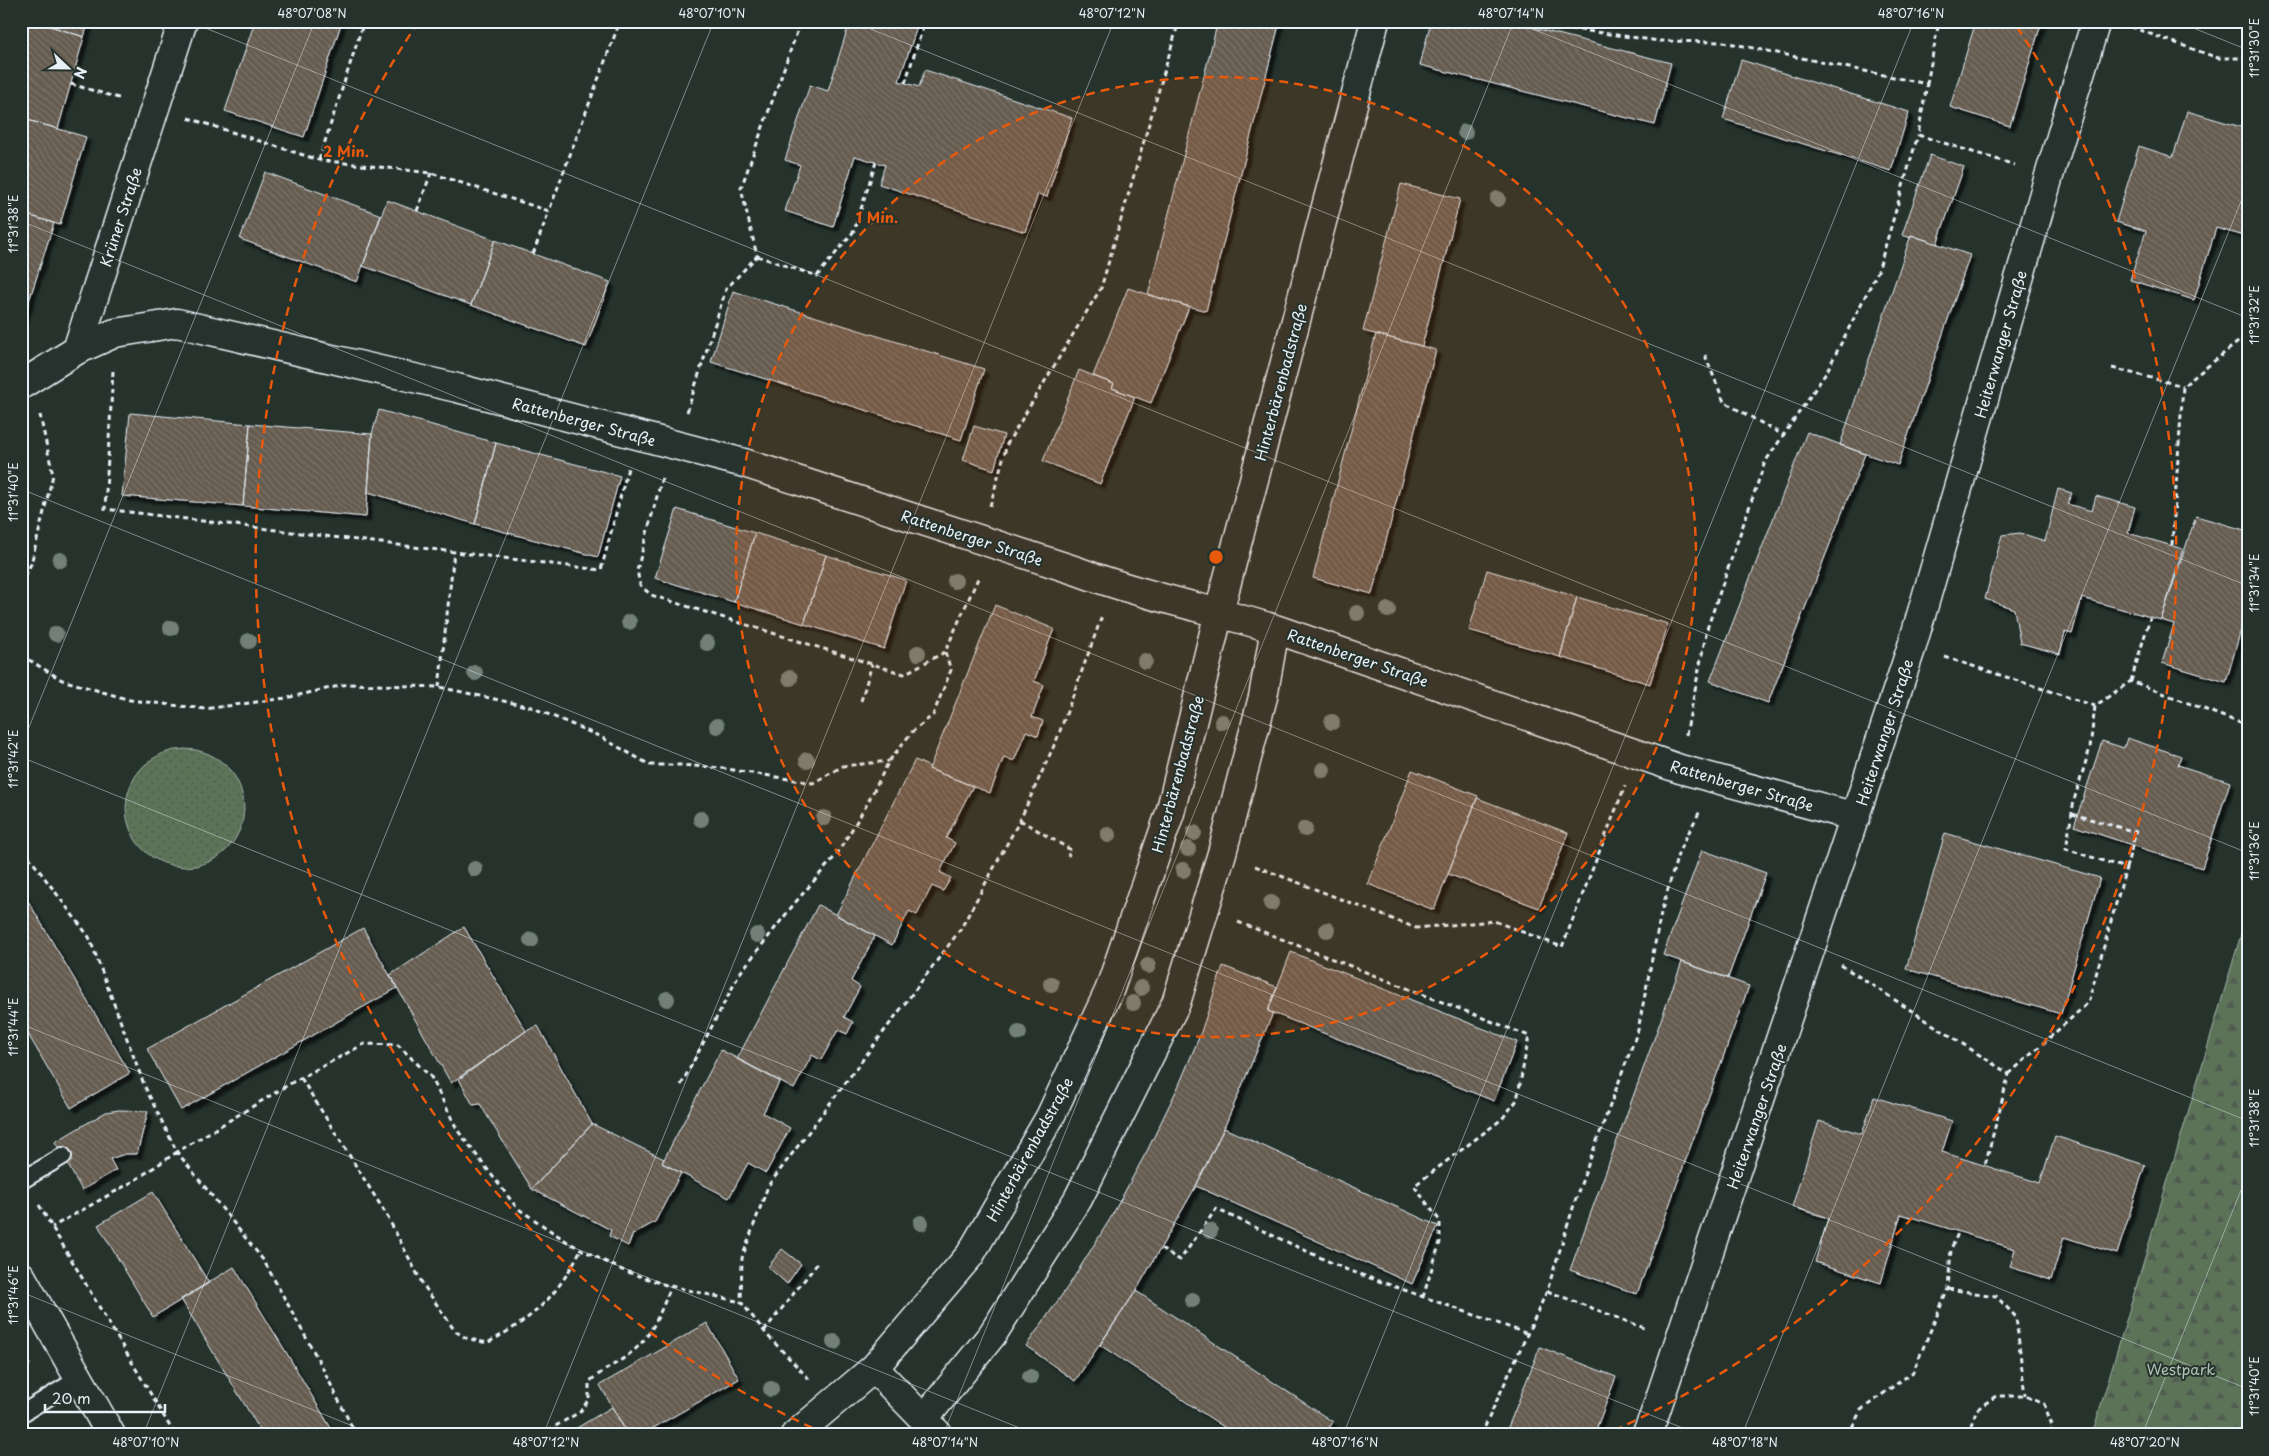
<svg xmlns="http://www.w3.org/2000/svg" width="2269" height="1456" font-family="'Playpen Sans',sans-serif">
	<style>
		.green { fill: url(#green-dots); stroke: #a2b2a8 }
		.forest { fill: url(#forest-firs); stroke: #a2b2a8 }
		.building { fill: url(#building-back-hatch); stroke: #e8f1f8; filter: url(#shadow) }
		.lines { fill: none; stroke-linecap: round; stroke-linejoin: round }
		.lane-casing { stroke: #e8f1f8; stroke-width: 20 }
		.street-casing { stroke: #e8f1f8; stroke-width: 31 }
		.path { stroke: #e8f1f8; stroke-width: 3; stroke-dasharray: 5 4; stroke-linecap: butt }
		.lane { stroke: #26332d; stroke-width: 16 }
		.street { stroke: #26332d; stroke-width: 28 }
		.tree { fill: #728079 }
		.ticks { fill: none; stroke: #e8f1f8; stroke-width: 1; stroke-opacity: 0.45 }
		.ring { fill: none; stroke: #e8590c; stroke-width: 2.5; stroke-dasharray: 9 6 }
		.labels { text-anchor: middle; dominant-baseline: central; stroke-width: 4; stroke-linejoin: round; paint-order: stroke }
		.street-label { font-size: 15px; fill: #e8f1f8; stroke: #26332d }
		.park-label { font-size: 15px; fill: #b0bfb8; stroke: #26332d }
		.centre { fill: #e8590c; stroke: #26332d; stroke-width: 2.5 }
		.ring-label { font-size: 15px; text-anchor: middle; font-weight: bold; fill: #e8590c; stroke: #26332d; stroke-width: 4; stroke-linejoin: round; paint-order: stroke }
		.neatline { fill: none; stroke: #e8f1f8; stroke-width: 2 }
		.ticks-label { font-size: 12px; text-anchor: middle; fill: #e8f1f8 }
	</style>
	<defs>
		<pattern id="green-dots" width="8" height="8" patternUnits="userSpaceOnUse" patternTransform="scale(1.25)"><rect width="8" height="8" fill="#5c7358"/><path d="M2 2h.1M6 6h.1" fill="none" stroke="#505b50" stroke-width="1.8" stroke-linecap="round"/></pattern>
		<pattern id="forest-firs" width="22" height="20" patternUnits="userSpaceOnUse" patternTransform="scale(1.25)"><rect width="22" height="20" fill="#5c7358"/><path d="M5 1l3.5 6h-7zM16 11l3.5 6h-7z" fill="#505b50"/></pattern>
		<pattern id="building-back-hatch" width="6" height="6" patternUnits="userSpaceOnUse" patternTransform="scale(1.25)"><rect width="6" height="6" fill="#655b50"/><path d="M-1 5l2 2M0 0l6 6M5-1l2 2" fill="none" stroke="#7b736a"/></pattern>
		<filter id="shadow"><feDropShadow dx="4.5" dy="4.5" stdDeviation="1" flood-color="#0009"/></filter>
	</defs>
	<rect width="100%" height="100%" fill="#26332d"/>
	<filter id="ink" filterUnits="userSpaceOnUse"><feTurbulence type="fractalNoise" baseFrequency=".02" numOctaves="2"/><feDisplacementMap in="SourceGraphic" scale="10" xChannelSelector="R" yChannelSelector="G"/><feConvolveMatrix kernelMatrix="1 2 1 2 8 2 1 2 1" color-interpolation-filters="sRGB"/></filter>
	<g filter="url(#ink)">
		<path class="green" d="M126 808a59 59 0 1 1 118 0a59 59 0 1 1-118 0Z"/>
		<path class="forest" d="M 2248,911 L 2248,1435 L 2092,1435 Z"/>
		<path class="building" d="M 21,21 L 35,21 L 84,37 L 58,129 L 21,118 Z
			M 35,21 L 89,21 L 84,37 Z
			M 255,21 L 342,21 L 304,137 L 225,111 Z
			M 850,21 L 864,24 L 865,21 L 919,21 L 899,81 L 919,87 L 925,70 L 1072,118 L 1047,197 L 1038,194 L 1025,232 L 879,184 L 885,165 L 855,156 L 833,227 L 785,211 L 800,165 L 785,160 L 810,85 L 828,91 Z
			M 1218,21 L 1280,21 L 1206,311 L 1148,295 Z
			M 1431,21 L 1507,21 L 1671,63 L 1655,125 L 1420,65 Z
			M 1976,21 L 2042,21 L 2010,126 L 1950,107 Z
			M 1741,60 L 1909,112 L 1891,171 L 1723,119 Z
			M 2187,111 L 2248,129 L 2248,237 L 2216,228 L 2194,300 L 2130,280 L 2146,231 L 2116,222 L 2139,146 L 2173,157 Z
			M 21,118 L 86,137 L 60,225 L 21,213 Z
			M 1930,155 L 1964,167 L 1937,244 L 1911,235 L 1911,238 L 1902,235 Z
			M 265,172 L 381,215 L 357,282 L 240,239 Z
			M 1401,184 L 1460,199 L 1422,346 L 1363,331 Z
			M 387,200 L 495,240 L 471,305 L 363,266 Z
			M 21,213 L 54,223 L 21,326 Z
			M 1911,235 L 1970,255 L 1898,465 L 1840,445 Z
			M 495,240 L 610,282 L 586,347 L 471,305 Z
			M 1128,288 L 1189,307 L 1151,403 L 1112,388 L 1114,384 L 1093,376 Z
			M 733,291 L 984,369 L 961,440 L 711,362 Z
			M 1376,334 L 1436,350 L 1372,594 L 1313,578 Z
			M 1079,370 L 1114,384 L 1112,388 L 1135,397 L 1100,484 L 1043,461 Z
			M 379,410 L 496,443 L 475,524 L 368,492 L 372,434 Z
			M 130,413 L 250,424 L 243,506 L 122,496 Z
			M 250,424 L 372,434 L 366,517 L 243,506 Z
			M 974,426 L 1004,435 L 994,470 L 963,460 Z
			M 1807,432 L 1865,454 L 1768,703 L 1710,681 Z
			M 496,443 L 620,476 L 598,557 L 475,524 Z
			M 2058,489 L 2072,493 L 2067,504 L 2092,511 L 2096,496 L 2135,507 L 2128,533 L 2183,549 L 2161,620 L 2082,598 L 2072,634 L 2065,632 L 2060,654 L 2020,643 L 2014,609 L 1985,599 L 2002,535 L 2020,533 L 2045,541 Z
			M 677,509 L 755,533 L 734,602 L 655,578 Z
			M 2196,516 L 2248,531 L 2248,627 L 2242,626 L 2226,682 L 2162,663 L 2174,624 L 2161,620 Z
			M 755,533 L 826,555 L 804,624 L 734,602 Z
			M 826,555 L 906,580 L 884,649 L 804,624 Z
			M 1487,570 L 1577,597 L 1560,657 L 1469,630 Z
			M 1577,597 L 1668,624 L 1650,684 L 1560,657 Z
			M 995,605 L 1054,629 L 1034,681 L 1044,685 L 1032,717 L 1043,721 L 1038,736 L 1026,731 L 1014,761 L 1004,757 L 990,793 L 929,769 Z
			M 2127,738 L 2181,756 L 2178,765 L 2230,782 L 2202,868 L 2074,826 L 2102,741 L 2124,748 Z
			M 915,760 L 930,767 L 929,769 L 973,786 L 946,838 L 955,843 L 940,872 L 951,878 L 943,891 L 932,886 L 917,915 L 909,911 L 892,945 L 836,915 Z
			M 1412,770 L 1478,796 L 1434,910 L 1368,884 Z
			M 1477,798 L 1568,833 L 1539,908 L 1448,874 Z
			M 1945,833 L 2100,878 L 2061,1014 L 1906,969 Z
			M 1702,850 L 1766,873 L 1728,978 L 1663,955 Z
			M 21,889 L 130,1073 L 71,1108 L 21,1022 Z
			M 818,905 L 875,936 L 851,981 L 860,987 L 844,1017 L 853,1022 L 847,1034 L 838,1030 L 821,1060 L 812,1055 L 794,1089 L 737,1059 Z
			M 464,927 L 526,1031 L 451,1083 L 390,975 Z
			M 363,928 L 397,988 L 181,1110 L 147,1049 Z
			M 1291,952 L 1517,1042 L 1494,1101 L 1268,1011 Z
			M 1682,962 L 1749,986 L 1637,1294 L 1570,1270 Z
			M 1223,966 L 1277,987 L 1268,1011 L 1273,1013 L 1224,1128 L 1196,1186 L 1136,1291 L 1075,1381 L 1026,1346 L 1071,1282 L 1110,1219 L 1148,1149 L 1179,1085 L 1200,1035 Z
			M 538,1026 L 592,1124 L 532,1189 L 480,1104 L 473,1105 L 459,1079 L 526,1031 Z
			M 721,1050 L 780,1081 L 763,1113 L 790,1128 L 766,1173 L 748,1163 L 729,1198 L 662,1163 Z
			M 1874,1097 L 1952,1121 L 1942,1152 L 2040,1183 L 2055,1136 L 2145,1165 L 2117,1254 L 2064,1237 L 2051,1280 L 2010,1267 L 2015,1249 L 1901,1214 L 1881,1283 L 1815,1262 L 1828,1218 L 1792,1207 L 1819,1121 L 1862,1134 Z
			M 119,1110 L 148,1111 L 137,1154 L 125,1154 L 110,1159 L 116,1170 L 82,1190 L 55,1142 L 106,1112 Z
			M 592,1124 L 664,1159 L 662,1163 L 681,1173 L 655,1222 L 633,1234 L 628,1246 L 609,1236 L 611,1230 L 532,1189 Z
			M 1224,1128 L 1438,1226 L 1412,1284 L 1196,1186 Z
			M 153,1192 L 209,1283 L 153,1317 L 98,1225 Z
			M 782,1249 L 801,1264 L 787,1284 L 768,1267 Z
			M 234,1267 L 286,1352 L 335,1435 L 263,1435 L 181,1299 Z
			M 1136,1291 L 1333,1422 L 1325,1435 L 1236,1435 L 1100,1345 Z
			M 707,1323 L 739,1379 L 641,1435 L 628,1435 L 600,1385 Z
			M 1540,1347 L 1616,1377 L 1594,1435 L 1505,1435 Z
			M 612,1407 L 628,1435 L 565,1435 Z"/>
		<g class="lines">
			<g class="lane-casing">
				<path id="lane" d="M 21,1181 L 63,1156
					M 21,1414 L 78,1379"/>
			</g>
			<g class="street-casing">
				<path id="street" d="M 77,350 L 115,333 L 177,323 L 457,388 L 744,463 L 1077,571 C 1141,595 1209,609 1275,629 L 1680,769 L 1856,817
					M 21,385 L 77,350 L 183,21
					M 21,1276 L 111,1435
					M 874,1368 L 939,1435
					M 925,1418 L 992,1335 L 1078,1199 L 1176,1003 L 1222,853 L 1263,697 L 1275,629
					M 795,1435 L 874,1368 L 970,1255 L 1050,1117 L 1109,991 L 1170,813 L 1219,612 L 1375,21
					M 1646,1435 L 1654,1416 L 1912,646 L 2049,176 L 2096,21"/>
			</g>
			<path class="path" d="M 1146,21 L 1177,29
				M 1535,21 L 1559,27 L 1659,41 L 1724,42 L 1927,84 L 1918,135 L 2015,165
				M 2131,27 L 2218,58 L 2248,58
				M 905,83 L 925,21
				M 71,84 L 122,99
				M 1927,84 L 1939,21
				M 188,118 L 319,160 L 431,173 L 549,211 L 620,21
				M 319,160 L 364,21
				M 417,211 L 431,173
				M 533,254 L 549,211
				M 757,256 L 817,276 L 854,231 L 876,162
				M 1705,355 L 1724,402 L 1783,435
				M 2112,368 L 2183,386
				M 113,371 L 105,509 L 601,570 L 628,468
				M 687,412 L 726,289 L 757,256 L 741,188 L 801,21
				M 662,478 L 637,570 L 640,585 L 651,595 L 904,674 L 945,652
				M 990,506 L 1007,444 L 1101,288 L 1179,21
				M 2172,545 L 2183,386 L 2248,334
				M 21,584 L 31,564 L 53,475 L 40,415
				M 21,655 L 62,680 L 130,700 L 205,709 L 286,698 L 348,684 L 439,687 L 531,707 L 599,736 L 650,765 L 680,765 L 721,768 L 813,783 L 843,766 L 889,761
				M 1945,657 L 2095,706 L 2131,681 L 2248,726
				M 2131,681 L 2150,618
				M 439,687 L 454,552
				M 861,701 L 872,664
				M 1686,735 L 1707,629 L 1765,462 L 1826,373 L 1878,271 L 1918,135
				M 2072,814 L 2136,832 L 2126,868
				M 1020,820 L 1071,850 L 1068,856
				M 21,851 L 29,857 L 89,937 L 145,1087 L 177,1152 L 132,1182 L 52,1227
				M 1255,866 L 1416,928 L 1494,921 L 1562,947 L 1625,786
				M 1238,922 L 1529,1036 L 1517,1100 L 1502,1119 L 1414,1186 L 1440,1221 L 1440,1242 L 1423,1297
				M 1841,965 L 2009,1074 L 1985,1165
				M 2009,1074 L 2088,1003 L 2126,868 L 2066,849 L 2074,800 L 2090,748 L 2095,706
				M 301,1078 L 386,1214 L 422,1283 L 455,1331 L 466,1338 L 487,1343 C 534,1318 557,1297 581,1249
				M 681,1085 L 740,973 L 794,904 L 837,854 L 866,806 L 889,761 L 912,732 L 933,715 L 951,670 L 945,652 L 979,576
				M 39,1205 L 175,1435
				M 1161,1249 L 1180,1260 L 1216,1209 L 1345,1269 L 1528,1334
				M 1948,1289 L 1996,1296 L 2016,1317 L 2025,1396
				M 1547,1291 L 1647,1329
				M 764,1331 L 817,1264
				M 21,1361 L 30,1365
				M 809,1379 L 768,1336 L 741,1302 L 742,1258 L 768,1186 L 960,930 L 1020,820 L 1057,739 L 1102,616
				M 356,1435 L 320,1363 L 264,1261 L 177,1152 L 293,1082 L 364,1044 L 398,1045 L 431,1077 L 458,1131 L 517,1208 L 569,1243 L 622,1270 L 666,1285 L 741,1302
				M 540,1435 L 580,1412 L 589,1399 L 589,1382 C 601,1371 615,1365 628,1355 C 652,1338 660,1312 671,1287
				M 1481,1435 L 1547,1291 L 1578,1192 L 1638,1030 L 1661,913 L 1679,851 L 1700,811
				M 1848,1435 L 1861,1410 L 1913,1372 L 1948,1289 L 1951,1249 L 1959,1231
				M 1970,1435 L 1976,1410 L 1996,1396 L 2025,1396 L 2044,1404 L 2052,1425 L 2050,1435"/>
			<use href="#lane" class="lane"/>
			<use href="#street" class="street"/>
		</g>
		<g class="tree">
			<circle cx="1465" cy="132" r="8"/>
			<circle cx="1498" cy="199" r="8"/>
			<circle cx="60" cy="560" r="8"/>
			<circle cx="955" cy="581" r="8"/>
			<circle cx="1388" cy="610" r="8"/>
			<circle cx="1357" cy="613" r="8"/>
			<circle cx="629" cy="622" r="8"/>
			<circle cx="171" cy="628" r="8"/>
			<circle cx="56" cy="634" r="8"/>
			<circle cx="249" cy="641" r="8"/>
			<circle cx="707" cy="643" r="8"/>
			<circle cx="918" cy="653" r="8"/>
			<circle cx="1145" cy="661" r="8"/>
			<circle cx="475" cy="673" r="8"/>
			<circle cx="790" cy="678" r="8"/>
			<circle cx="1222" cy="722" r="8"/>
			<circle cx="1332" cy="722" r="8"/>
			<circle cx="717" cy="726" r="8"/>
			<circle cx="807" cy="760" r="8"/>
			<circle cx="1323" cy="770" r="8"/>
			<circle cx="824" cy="818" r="8"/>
			<circle cx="701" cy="819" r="8"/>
			<circle cx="1305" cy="829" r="8"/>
			<circle cx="1194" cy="833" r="8"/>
			<circle cx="1108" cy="835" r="8"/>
			<circle cx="1188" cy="849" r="8"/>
			<circle cx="475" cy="869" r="8"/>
			<circle cx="1183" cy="870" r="8"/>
			<circle cx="1271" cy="903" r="8"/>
			<circle cx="1327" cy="930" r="8"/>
			<circle cx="757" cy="935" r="8"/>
			<circle cx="531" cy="940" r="8"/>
			<circle cx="1148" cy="966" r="8"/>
			<circle cx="1051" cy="984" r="8"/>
			<circle cx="1141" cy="988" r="8"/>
			<circle cx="667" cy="999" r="8"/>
			<circle cx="1133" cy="1003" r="8"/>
			<circle cx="1019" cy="1033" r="8"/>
			<circle cx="921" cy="1223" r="8"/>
			<circle cx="1210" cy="1231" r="8"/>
			<circle cx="1192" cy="1300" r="8"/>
			<circle cx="834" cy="1342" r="8"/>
			<circle cx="1030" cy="1377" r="8"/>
			<circle cx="771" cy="1389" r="8"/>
		</g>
	</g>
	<path class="ticks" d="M 188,21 L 2248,853M 851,21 L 2248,586M 1513,21 L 2248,318M 2176,21 L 2248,50M 21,221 L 2248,1121M 21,489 L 2248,1389M 21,747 L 315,21M 21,757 L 1700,1435M 21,1024 L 1037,1435M 21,1292 L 375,1435M 143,1435 L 714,21M 543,1435 L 1114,21M 943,1435 L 1514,21M 1343,1435 L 1914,21M 1742,1435 L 2248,184M 2142,1435 L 2248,1173"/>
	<circle cx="1216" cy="557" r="480" fill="#e8590c" fill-opacity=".12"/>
	<g class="ring">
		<circle cx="1216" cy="557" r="480"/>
		<path d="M826 1434A960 960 0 0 1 415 27M2017 27A960 960 0 0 1 1606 1434"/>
	</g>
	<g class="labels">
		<g class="street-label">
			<text transform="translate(120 217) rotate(-72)">Krüner Straße</text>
			<text transform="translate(2000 344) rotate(-74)">Heiterwanger Straße</text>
			<text transform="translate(1280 382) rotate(-75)">Hinterbärenbadstraße</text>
			<text transform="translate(584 421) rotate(15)">Rattenberger Straße</text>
			<text transform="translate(972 537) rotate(18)">Rattenberger Straße</text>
			<text transform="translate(1358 657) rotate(19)">Rattenberger Straße</text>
			<text transform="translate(1884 732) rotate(-72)">Heiterwanger Straße</text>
			<text transform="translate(1177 774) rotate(-75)">Hinterbärenbadstraße</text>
			<text transform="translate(1742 785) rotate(16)">Rattenberger Straße</text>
			<text transform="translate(1756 1116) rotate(-71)">Heiterwanger Straße</text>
			<text transform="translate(1029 1149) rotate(-61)">Hinterbärenbadstraße</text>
		</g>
		<g class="park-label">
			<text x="2181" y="1368">Westpark</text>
		</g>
	</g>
	<circle cx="1216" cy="557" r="8" class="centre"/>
	<g class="ring-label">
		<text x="346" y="157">2 Min.</text>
		<text x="877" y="223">1 Min.</text>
	</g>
	<rect width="2269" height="1456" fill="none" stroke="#26332d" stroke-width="55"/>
	<g transform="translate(68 68) rotate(112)" stroke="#26332d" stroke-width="4" paint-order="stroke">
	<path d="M0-4L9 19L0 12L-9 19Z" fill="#e8f1f8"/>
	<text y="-8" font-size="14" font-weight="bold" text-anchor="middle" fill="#e8f1f8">N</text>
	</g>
	<path d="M45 1404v8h120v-8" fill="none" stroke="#e8f1f8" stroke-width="2.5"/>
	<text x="52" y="1404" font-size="15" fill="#e8f1f8" stroke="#26332d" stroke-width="4" paint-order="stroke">20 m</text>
	<rect x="28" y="28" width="2214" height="1400" class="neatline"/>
	<g class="ticks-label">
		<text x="312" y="18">48°07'08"N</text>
		<text x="712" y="18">48°07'10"N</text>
		<text x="1112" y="18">48°07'12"N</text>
		<text x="1511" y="18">48°07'14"N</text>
		<text x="1911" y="18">48°07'16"N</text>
		<text transform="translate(2255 48) rotate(-90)" y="4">11°31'30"E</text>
		<text transform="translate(14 224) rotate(-90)" y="4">11°31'38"E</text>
		<text transform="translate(2255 315) rotate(-90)" y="4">11°31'32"E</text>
		<text transform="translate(14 492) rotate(-90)" y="4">11°31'40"E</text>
		<text transform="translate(2255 583) rotate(-90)" y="4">11°31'34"E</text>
		<text transform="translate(14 759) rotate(-90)" y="4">11°31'42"E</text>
		<text transform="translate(2255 851) rotate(-90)" y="4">11°31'36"E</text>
		<text transform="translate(14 1027) rotate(-90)" y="4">11°31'44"E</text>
		<text transform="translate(2255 1118) rotate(-90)" y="4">11°31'38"E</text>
		<text transform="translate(14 1295) rotate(-90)" y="4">11°31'46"E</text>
		<text transform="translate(2255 1386) rotate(-90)" y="4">11°31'40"E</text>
		<text x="146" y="1447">48°07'10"N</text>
		<text x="546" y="1447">48°07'12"N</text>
		<text x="945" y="1447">48°07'14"N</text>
		<text x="1345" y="1447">48°07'16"N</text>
		<text x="1745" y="1447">48°07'18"N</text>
		<text x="2145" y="1447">48°07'20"N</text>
	</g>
</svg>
